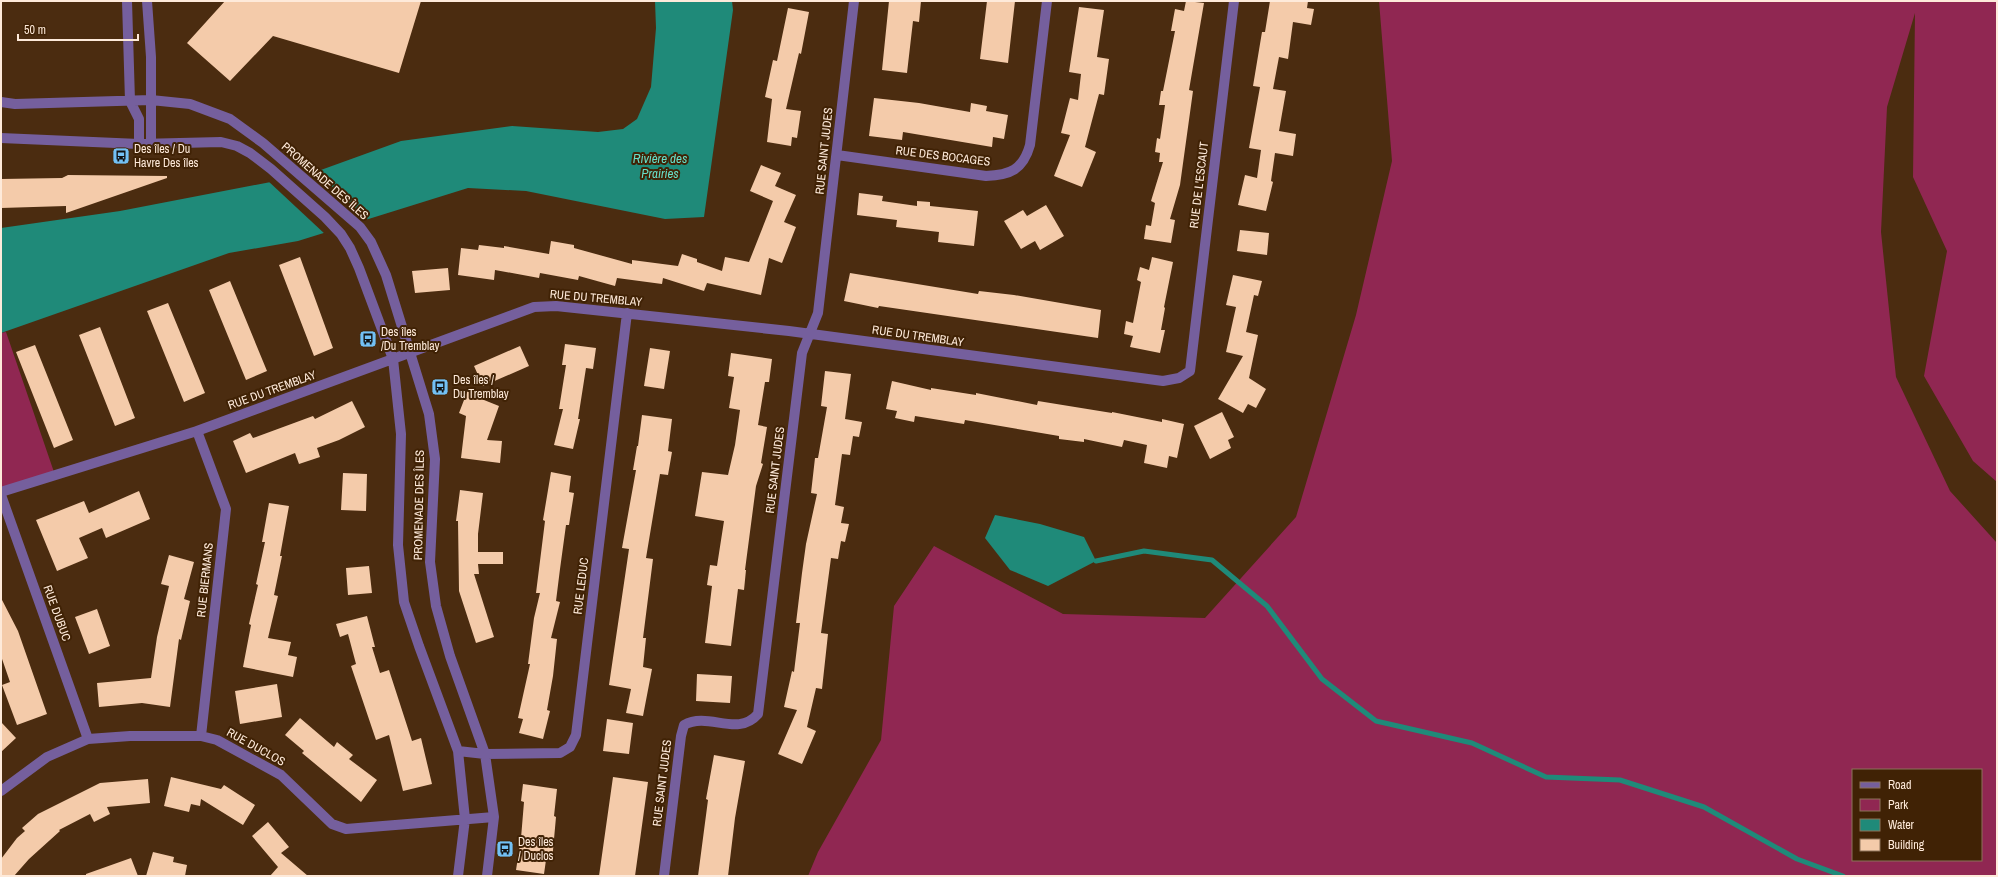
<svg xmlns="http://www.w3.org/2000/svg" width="1998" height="877" font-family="'Archivo Narrow',sans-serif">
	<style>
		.green { fill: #902752; fill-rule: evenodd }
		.water { fill: #1f8a79 }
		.pier { fill: #4b2c10 }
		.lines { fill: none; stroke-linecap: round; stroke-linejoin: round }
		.stream { stroke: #1f8a79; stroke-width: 5 }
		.building { fill: #f4cbaa }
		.street { stroke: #755f9d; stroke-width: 10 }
		.labels { text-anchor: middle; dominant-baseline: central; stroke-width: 4; stroke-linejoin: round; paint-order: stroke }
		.poi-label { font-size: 12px; fill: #feeada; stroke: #402205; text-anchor: start }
		.street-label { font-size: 12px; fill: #feeada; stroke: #402205 }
		.water-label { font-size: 13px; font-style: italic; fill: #67e0ca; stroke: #402205 }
	</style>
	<rect width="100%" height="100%" fill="#4b2c10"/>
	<path class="green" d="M 1379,1 L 1997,1 L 1997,482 L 1973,461 L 1924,376 L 1947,251 L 1913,177 L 1915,13 L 1887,107 L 1881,232 L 1896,377 L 1950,491 L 1997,543 L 1997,876 L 808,876 L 818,852 L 881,740 L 894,606 L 934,546 L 1063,614 L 1205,618 L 1296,517 L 1356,315 L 1392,161 ZM 1853,770 L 1981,770 L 1981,860 L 1853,860 Z
		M 6,332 L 55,475 L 1,492 L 1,333 Z"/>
	<path class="water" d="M 655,1 L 732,1 L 733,10 L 704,217 L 665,219 L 526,191 L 468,188 L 298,241 L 229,253 L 1,333 L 1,228 L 120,211 L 307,175 L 401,141 L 512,126 L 598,132 L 623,129 L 637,119 L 651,87 L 656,28 Z
		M 995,515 L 1040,524 L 1084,537 L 1096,561 L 1048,586 L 1010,570 L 985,538 Z"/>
	<path class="pier" d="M 314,170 L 369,221 L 326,235 L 267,180 Z"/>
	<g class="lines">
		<path class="stream" d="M 1096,561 L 1144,551 L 1212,560 L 1267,606 L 1322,679 L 1376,721 L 1472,743 L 1546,777 L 1620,780 L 1704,807 L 1797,859 L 1843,876"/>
	</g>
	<path class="building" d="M 225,1 L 421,1 L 399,73 L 273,36 L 230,81 L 187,43 Z
		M 889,1 L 921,1 L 919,22 L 913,21 L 907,73 L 882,70 Z
		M 987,1 L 1015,1 L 1008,63 L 980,59 Z
		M 1186,1 L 1204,3 L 1189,90 L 1193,91 L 1180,185 L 1170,219 L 1175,220 L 1171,243 L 1144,239 L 1146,225 L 1151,226 L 1155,203 L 1151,201 L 1163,162 L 1159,162 L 1160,153 L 1155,152 L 1157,138 L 1160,139 L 1165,105 L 1159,105 L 1161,91 L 1163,91 L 1175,31 L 1171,31 L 1175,9 L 1184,11 Z
		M 1270,1 L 1308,1 L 1307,8 L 1314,9 L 1311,25 L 1293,22 L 1288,59 L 1279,57 L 1273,89 L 1286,91 L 1279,131 L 1296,134 L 1293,156 L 1275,153 L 1271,181 L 1273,182 L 1266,211 L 1238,205 L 1245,175 L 1257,178 L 1261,150 L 1249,148 L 1260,87 L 1253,86 L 1262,32 L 1265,32 Z
		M 1079,7 L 1104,10 L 1097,57 L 1109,59 L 1104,95 L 1099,94 L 1085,147 L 1096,152 L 1082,187 L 1054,176 L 1070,135 L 1061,133 L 1070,98 L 1078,100 L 1081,74 L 1069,72 Z
		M 788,8 L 809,12 L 801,54 L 799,53 L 786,109 L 801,111 L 797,138 L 792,137 L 791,146 L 767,142 L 772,99 L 765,97 L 773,60 L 777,61 Z
		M 874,98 L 919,103 L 970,112 L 971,103 L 987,106 L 986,111 L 1008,115 L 1004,139 L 993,137 L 992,147 L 903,132 L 902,140 L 869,136 Z
		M 761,165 L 781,173 L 775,186 L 796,195 L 784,222 L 796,227 L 782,263 L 769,258 L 761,295 L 707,283 L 704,291 L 663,278 L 662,284 L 617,278 L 615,286 L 579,276 L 578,280 L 540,273 L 539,278 L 495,270 L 494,280 L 458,275 L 461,248 L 478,250 L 479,245 L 504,248 L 504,246 L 549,254 L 551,241 L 574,245 L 574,248 L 632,264 L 632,260 L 678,266 L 682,254 L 697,259 L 697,262 L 722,271 L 725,257 L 749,262 L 773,201 L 750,191 Z
		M 68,175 L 167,176 L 167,178 L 66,213 L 66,206 L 1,208 L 1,179 L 62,178 Z
		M 859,193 L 883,196 L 882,201 L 917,206 L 917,201 L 930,202 L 930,206 L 978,211 L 974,246 L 938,242 L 939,232 L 896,227 L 897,220 L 857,215 Z
		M 1046,205 L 1064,236 L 1040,250 L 1035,241 L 1021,249 L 1004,221 L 1023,210 L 1027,216 Z
		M 1240,230 L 1269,233 L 1267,255 L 1237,251 Z
		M 300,257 L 333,348 L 314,356 L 279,265 Z
		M 1152,257 L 1173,262 L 1164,307 L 1165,308 L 1161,330 L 1165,330 L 1160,353 L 1130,347 L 1133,336 L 1124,334 L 1126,321 L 1133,323 L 1141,282 L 1137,280 L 1140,267 L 1149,270 Z
		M 448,268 L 450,290 L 415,293 L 412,271 Z
		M 850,273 L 978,294 L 979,291 L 1014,295 L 1101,310 L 1098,338 L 879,306 L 878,308 L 844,301 Z
		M 1233,275 L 1262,281 L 1258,296 L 1254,295 L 1246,332 L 1258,335 L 1249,378 L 1266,389 L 1256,408 L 1248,404 L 1243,413 L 1218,399 L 1243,356 L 1226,352 L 1236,307 L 1226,305 Z
		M 230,281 L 267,371 L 246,380 L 209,290 Z
		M 168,303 L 205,393 L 184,402 L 147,311 Z
		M 100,327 L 135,418 L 115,426 L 79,335 Z
		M 565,344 L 596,348 L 593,369 L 586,368 L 578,419 L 580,419 L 573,449 L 554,445 L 563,409 L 559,409 L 566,365 L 562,365 Z
		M 35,345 L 73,440 L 54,448 L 16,352 Z
		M 520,346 L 529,366 L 483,386 L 474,366 Z
		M 650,348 L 670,351 L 664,389 L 644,386 Z
		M 731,353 L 772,359 L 769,382 L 765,382 L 758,425 L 767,427 L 761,463 L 763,464 L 756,486 L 745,570 L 746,570 L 744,590 L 738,589 L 731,646 L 705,643 L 712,586 L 707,585 L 710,565 L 717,566 L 724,521 L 695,516 L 702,472 L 728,475 L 735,445 L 740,410 L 729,408 L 734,377 L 728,376 Z
		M 825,371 L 851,374 L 845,419 L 862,422 L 859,437 L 853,436 L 850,455 L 842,454 L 835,505 L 844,507 L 841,523 L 849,524 L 845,542 L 841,541 L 838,559 L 831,558 L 821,633 L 828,634 L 822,689 L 816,688 L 807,727 L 816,731 L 802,764 L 778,754 L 797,710 L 784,707 L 792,671 L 794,672 L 800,623 L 796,623 L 802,573 L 806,544 L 817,494 L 811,493 L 815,458 L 818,458 L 827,407 L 821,406 Z
		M 892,381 L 931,390 L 931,388 L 976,395 L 976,393 L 1037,405 L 1038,401 L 1112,413 L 1112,412 L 1162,422 L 1162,419 L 1184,424 L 1177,458 L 1169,456 L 1167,468 L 1144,463 L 1147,445 L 1124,440 L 1122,447 L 1084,439 L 1084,442 L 1059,439 L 1059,436 L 965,420 L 964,424 L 915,416 L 914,422 L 895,418 L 897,411 L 886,409 Z
		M 469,387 L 486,393 L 484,400 L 499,406 L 487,440 L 502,441 L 500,463 L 461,458 L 466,416 L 459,413 Z
		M 352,401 L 365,427 L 339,440 L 317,448 L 320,457 L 299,464 L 295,453 L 246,473 L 233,441 L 250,433 L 253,438 L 313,416 L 315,419 Z
		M 1222,412 L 1234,437 L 1228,440 L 1231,448 L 1210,459 L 1194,426 Z
		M 642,415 L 672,419 L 668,451 L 672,452 L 668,475 L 660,474 L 646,558 L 653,559 L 643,638 L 646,638 L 643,667 L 652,669 L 643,716 L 626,713 L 631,689 L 609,685 L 629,549 L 622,548 L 636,470 L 633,470 L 637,446 L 638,446 Z
		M 551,472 L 571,476 L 569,492 L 574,493 L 569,525 L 566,525 L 560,569 L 556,601 L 560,602 L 551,638 L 557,639 L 553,676 L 547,710 L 550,711 L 543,739 L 519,733 L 523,719 L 518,718 L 530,664 L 528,664 L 534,618 L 540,593 L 536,593 L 545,521 L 543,520 Z
		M 343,473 L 367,474 L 366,511 L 341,510 Z
		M 460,490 L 483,493 L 478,534 L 478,552 L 503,552 L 503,564 L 478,564 L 479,574 L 474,574 L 494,637 L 476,643 L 459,591 L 458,521 L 456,521 Z
		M 139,491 L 150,519 L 106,538 L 102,528 L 79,538 L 88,558 L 57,571 L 36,520 L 84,501 L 89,513 Z
		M 269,503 L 289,506 L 280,556 L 282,556 L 274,595 L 278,596 L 268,638 L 291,642 L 288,655 L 297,657 L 293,677 L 243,667 L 251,625 L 249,624 L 258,585 L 256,584 L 265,542 L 262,542 Z
		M 169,555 L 194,562 L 184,599 L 190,601 L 181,640 L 179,639 L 170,707 L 142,703 L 99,707 L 97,683 L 151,678 L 157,637 L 169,586 L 161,584 Z
		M 369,566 L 372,593 L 348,595 L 346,568 Z
		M 1,598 L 18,631 L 47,714 L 17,725 L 2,685 L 10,682 L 1,656 Z
		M 97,609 L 110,646 L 89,654 L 75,617 Z
		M 367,616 L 375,647 L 372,647 L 380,673 L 389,670 L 412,741 L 421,738 L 432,784 L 403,791 L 389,735 L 376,740 L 351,666 L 356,664 L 348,634 L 340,637 L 336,624 Z
		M 697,674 L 732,676 L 730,703 L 696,701 Z
		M 277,684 L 282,717 L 240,724 L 235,691 Z
		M 300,718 L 334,747 L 337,742 L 353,755 L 349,759 L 377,780 L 361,802 L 302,753 L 304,751 L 285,735 Z
		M 607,719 L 633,723 L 629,754 L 603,751 Z
		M 1,722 L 16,738 L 1,752 Z
		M 714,755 L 745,761 L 735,818 L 728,876 L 698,876 L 708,800 L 706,799 Z
		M 171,777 L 221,789 L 224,785 L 255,805 L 243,825 L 201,799 L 200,806 L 191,804 L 189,812 L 164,806 Z
		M 613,777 L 648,782 L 635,876 L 599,876 Z
		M 148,779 L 150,803 L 107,807 L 110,814 L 94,822 L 90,814 L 59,830 L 60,831 L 29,859 L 14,876 L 1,876 L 1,859 L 17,838 L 25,831 L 22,828 L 38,814 L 100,783 Z
		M 523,784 L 557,789 L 554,816 L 556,817 L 552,861 L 546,860 L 544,874 L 516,870 L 521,838 L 524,802 L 521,801 Z
		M 268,822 L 289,847 L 281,853 L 308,876 L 270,876 L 278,867 L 252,836 Z
		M 153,852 L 174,857 L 173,862 L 187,865 L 185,876 L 146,876 Z
		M 131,858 L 138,876 L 86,876 L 86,874 Z"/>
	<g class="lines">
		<path class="street" d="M 127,1 L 130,101 L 139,119 L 139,144
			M 147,1 L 151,57 L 151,143
			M 1,102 L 15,104 L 151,100 L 190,104 L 230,119 L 263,143 L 360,227 L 371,242 L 386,275 L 429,414 L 435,459 L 430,562 L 436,606 L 450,656 L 485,754 L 494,817 L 487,876
			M 1,138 L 139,144 L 221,142 L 237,146 L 250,153 L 271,169 L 325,217 L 341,234 L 350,248 L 359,268 L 393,359 L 401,434 L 398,545 L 404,602 L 419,646 L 458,751 L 465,819 L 458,876
			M 837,155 L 986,176 C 1010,175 1023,170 1030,145 L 1047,1
			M 197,431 L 226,509 L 201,736
			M 1,492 L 197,431 L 534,307 L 556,306 L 789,331 L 1163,381 L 1179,378 L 1190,371 L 1234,1
			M 1,495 L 88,739
			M 458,751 L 485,754 L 560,753 L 570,747 L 576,735 L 627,313
			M 1,791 L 47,757 L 88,739 L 130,736 L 201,736 L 217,740 L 281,775 L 332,824 L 346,829 L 494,817
			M 664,876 L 681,736 L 684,725 C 709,711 737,738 758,714 L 802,353 L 818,313 L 854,1"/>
	</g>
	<defs>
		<g id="bus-square" transform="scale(0.9)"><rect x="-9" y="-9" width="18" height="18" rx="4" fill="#73c1f5" stroke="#402205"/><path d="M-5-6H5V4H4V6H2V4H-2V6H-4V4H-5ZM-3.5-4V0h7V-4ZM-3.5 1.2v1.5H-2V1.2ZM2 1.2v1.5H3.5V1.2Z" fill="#111"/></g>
	</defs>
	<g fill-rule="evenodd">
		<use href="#bus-square" x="121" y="156"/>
		<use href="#bus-square" x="368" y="339"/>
		<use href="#bus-square" x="440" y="387"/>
		<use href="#bus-square" x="505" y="849"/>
	</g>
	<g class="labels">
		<g class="poi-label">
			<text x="134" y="149">Des îles / Du<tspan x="134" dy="14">Havre Des îles</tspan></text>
			<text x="381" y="332">Des îles<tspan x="381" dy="14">/Du Tremblay</tspan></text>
			<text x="453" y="380">Des îles /<tspan x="453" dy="14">Du Tremblay</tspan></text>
			<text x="518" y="842">Des îles<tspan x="518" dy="14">/ Duclos</tspan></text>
		</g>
		<g class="street-label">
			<text transform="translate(824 151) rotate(-84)">RUE SAINT JUDES</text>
			<text transform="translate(943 156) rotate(7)">RUE DES BOCAGES</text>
			<text transform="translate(325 181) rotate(41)">PROMENADE DES ÎLES</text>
			<text transform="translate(1199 185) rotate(-83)">RUE DE L'ESCAUT</text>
			<text transform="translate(596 298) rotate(5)">RUE DU TREMBLAY</text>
			<text transform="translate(918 336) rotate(8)">RUE DU TREMBLAY</text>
			<text transform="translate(272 390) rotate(-20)">RUE DU TREMBLAY</text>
			<text transform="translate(775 470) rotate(-83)">RUE SAINT JUDES</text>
			<text transform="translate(419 505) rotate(-89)">PROMENADE DES ÎLES</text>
			<text transform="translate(205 580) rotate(-84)">RUE BIERMANS</text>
			<text transform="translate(581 586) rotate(-83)">RUE LEDUC</text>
			<text transform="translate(57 613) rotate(70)">RUE DUBUC</text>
			<text transform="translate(256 747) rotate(29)">RUE DUCLOS</text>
			<text transform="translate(662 783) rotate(-83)">RUE SAINT JUDES</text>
		</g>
		<g class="water-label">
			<text x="660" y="158">Rivière des<tspan x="660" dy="15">Prairies</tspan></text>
		</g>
	</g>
	<rect width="1998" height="877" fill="none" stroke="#feeada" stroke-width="4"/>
	<rect x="1852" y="769" width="130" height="92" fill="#402205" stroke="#8c725a"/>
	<rect x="1860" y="782" width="20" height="6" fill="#755f9d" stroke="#8c725a"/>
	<text x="1888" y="789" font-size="12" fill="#feeada">Road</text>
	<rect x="1860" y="799" width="20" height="12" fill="#902752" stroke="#8c725a"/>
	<text x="1888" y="809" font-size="12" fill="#feeada">Park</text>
	<rect x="1860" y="819" width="20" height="12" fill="#1f8a79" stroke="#8c725a"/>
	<text x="1888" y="829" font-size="12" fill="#feeada">Water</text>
	<rect x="1860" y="839" width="20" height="12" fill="#f4cbaa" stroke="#8c725a"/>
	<text x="1888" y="849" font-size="12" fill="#feeada">Building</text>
	<path d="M18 34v6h120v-6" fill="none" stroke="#feeada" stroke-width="2"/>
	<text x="24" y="34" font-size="12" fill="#feeada" stroke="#402205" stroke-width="3" paint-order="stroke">50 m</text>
</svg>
